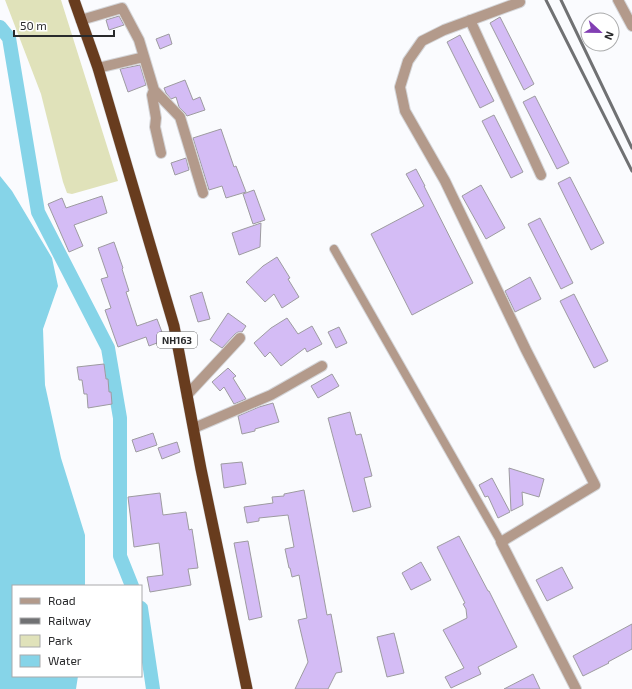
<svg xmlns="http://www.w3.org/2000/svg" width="632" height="689" font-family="'Exo 2',sans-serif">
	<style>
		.green { fill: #e0e2ba }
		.water { fill: #86d4e8 }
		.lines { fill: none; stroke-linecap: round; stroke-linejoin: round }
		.canal { stroke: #86d4e8; stroke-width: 14 }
		.building { fill: #d4bcf5; stroke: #9d9ba0 }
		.service-casing { stroke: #d4d5d8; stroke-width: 10 }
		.minor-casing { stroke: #d4d5d8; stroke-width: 12 }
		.trunk-casing { stroke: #d4d5d8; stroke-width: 12 }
		.service { stroke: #b39a8b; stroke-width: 8 }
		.minor { stroke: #b39a8b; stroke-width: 10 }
		.trunk { stroke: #683c1e; stroke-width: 11 }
		.rail { stroke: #707173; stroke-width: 3 }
		.labels { text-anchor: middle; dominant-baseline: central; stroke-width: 4; stroke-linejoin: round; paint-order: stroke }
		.shield { fill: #fff; stroke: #696a6b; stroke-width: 1 }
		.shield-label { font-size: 10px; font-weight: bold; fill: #292a2c }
	</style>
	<rect width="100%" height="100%" fill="#fafbfe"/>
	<path class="green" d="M 5,0 L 61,0 L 118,181 L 72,194 L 67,193 L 63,182 L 41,94 Z"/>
	<path class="water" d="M 0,176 L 12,191 L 52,258 L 58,286 L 43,329 L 45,385 L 61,458 L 85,535 L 85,586 L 13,586 L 13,676 L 78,676 L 76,689 L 0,689 Z"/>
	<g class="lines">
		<path class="canal" d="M 0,27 L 9,38 L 38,212 L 108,348 L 120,418 L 120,556 L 132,586
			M 141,608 L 153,689"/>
	</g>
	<path class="building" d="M 119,16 L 124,25 L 109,30 L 106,20 Z
		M 500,17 L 534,84 L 524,90 L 490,23 Z
		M 169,34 L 172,44 L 160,49 L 156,39 Z
		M 460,35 L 494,101 L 480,108 L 447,42 Z
		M 140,65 L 146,85 L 128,92 L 120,69 Z
		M 185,80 L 193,100 L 200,97 L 205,110 L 187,116 L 185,113 L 179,107 L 176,97 L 171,99 L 166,93 L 164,88 Z
		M 535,96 L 569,163 L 557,169 L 523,102 Z
		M 494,115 L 523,172 L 511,178 L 482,121 Z
		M 221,129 L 234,167 L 236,166 L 246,192 L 226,198 L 222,186 L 209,190 L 193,138 Z
		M 186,158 L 189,170 L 175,175 L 171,163 Z
		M 416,169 L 425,186 L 424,186 L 473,283 L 412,315 L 371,234 L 424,206 L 406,174 Z
		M 570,177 L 604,243 L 591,250 L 558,183 Z
		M 481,185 L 505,228 L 486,239 L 462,196 Z
		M 254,190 L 265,220 L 253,224 L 243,194 Z
		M 102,196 L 107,213 L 74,225 L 83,246 L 69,252 L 48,204 L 62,198 L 66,208 Z
		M 540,218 L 573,283 L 561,289 L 528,224 Z
		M 261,223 L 260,247 L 239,255 L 232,233 Z
		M 114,242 L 123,268 L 122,269 L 129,291 L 126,292 L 137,326 L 157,319 L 165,340 L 149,346 L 146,337 L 118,347 L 105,310 L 111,308 L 101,279 L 108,277 L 98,248 Z
		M 277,257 L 290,278 L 288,279 L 299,297 L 282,308 L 274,294 L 265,302 L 246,282 L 263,266 Z
		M 530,277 L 541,299 L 515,312 L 505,291 Z
		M 202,292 L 210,319 L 198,322 L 190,296 Z
		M 574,294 L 608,361 L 594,368 L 560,301 Z
		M 228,313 L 246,326 L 242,332 L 238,332 L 235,334 L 222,348 L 210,340 Z
		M 287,318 L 298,334 L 312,326 L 322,344 L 307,352 L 305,348 L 281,366 L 270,352 L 265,357 L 254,343 L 271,328 Z
		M 339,327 L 347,343 L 336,348 L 328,332 Z
		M 104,364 L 106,379 L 108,379 L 109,392 L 111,392 L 112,404 L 88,408 L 87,394 L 84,394 L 82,380 L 79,380 L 77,367 Z
		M 228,368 L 236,376 L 233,378 L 246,399 L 234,404 L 224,387 L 220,391 L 212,382 Z
		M 332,374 L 339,386 L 318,398 L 311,386 Z
		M 273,403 L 279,422 L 255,429 L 255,431 L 242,434 L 238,416 L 259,407 Z
		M 350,412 L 356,435 L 361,434 L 372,476 L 364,478 L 371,507 L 353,512 L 328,418 Z
		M 153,433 L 157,445 L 136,452 L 132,440 Z
		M 177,442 L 180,452 L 162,459 L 158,448 Z
		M 242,462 L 246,484 L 224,488 L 221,464 Z
		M 509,468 L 544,479 L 539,497 L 522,492 L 523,505 L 511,511 Z
		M 492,478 L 510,512 L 498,518 L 488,496 L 485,497 L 479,485 Z
		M 304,490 L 327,615 L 331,614 L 342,672 L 336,673 L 328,689 L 295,689 L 308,662 L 298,620 L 307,618 L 299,575 L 292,577 L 290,568 L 289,568 L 285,549 L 294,547 L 288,515 L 259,518 L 259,521 L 247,523 L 244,507 L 273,503 L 272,497 L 284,496 L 284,494 Z
		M 160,493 L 163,515 L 186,512 L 189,530 L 192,529 L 198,568 L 188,569 L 191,585 L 150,592 L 147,577 L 163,575 L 159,543 L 134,547 L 128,497 Z
		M 459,536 L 488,591 L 489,591 L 517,647 L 478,667 L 481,674 L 451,688 L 445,677 L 464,668 L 443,630 L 467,618 L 466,609 L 463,604 L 465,603 L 437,547 Z
		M 248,541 L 262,617 L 249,620 L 234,543 Z
		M 421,562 L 431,580 L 411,590 L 402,573 Z
		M 562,567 L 573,588 L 547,601 L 536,580 Z
		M 632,624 L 632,649 L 608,662 L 609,663 L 583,676 L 573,656 Z
		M 394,633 L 404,673 L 387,677 L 377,637 Z
		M 533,674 L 540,689 L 504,689 Z"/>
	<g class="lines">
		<g class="service-casing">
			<path id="service" d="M 334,249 L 501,542"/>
		</g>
		<g class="minor-casing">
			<path id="minor" d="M 618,0 L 632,26
				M 520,2 L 444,30 L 422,41 L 408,61 L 400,87 L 405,111 L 445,181 L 526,350 L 595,485 L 501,542 L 576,689
				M 81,20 L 122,8 L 139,40 L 154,90 L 180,117 L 203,193
				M 470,20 L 541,175
				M 98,68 L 144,57
				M 154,90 L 152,95 L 156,118 L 155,127 L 161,153
				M 187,395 L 240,338
				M 194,428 L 271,395 L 322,366"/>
		</g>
		<g class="trunk-casing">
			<path id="trunk" d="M 74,0 L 98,68 L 174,326 L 201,469 L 247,689"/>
		</g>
		<use href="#service" class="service"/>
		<use href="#minor" class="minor"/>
		<use href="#trunk" class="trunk"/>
		<path class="rail" d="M 546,0 L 632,171
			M 561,0 L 632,148"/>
	</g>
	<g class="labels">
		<rect class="shield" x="157" y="332" width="40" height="16" rx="3"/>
		<g class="shield-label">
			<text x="177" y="340">NH163</text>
		</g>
	</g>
	<rect x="12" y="585" width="130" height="92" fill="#ffffff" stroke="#a9aaab"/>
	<rect x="20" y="598" width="20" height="6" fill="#b39a8b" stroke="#a9aaab"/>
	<text x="48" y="605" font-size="12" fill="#292a2c">Road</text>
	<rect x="20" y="618" width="20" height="6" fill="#707173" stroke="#a9aaab"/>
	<text x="48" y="625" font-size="12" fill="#292a2c">Railway</text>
	<rect x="20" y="635" width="20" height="12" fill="#e0e2ba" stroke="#a9aaab"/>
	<text x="48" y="645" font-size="12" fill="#292a2c">Park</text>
	<rect x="20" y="655" width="20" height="12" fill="#86d4e8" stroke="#a9aaab"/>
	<text x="48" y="665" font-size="12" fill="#292a2c">Water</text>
	<g transform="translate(600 32) rotate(112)"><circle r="19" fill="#ffffff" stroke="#a9aaab"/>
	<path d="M0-3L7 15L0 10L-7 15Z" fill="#823fb3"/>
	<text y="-6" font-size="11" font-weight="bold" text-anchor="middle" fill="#292a2c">N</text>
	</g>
	<path d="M14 30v6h100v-6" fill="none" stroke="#292a2c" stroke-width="2"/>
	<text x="20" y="30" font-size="12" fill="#292a2c" stroke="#ffffff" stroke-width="3" paint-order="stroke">50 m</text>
</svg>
